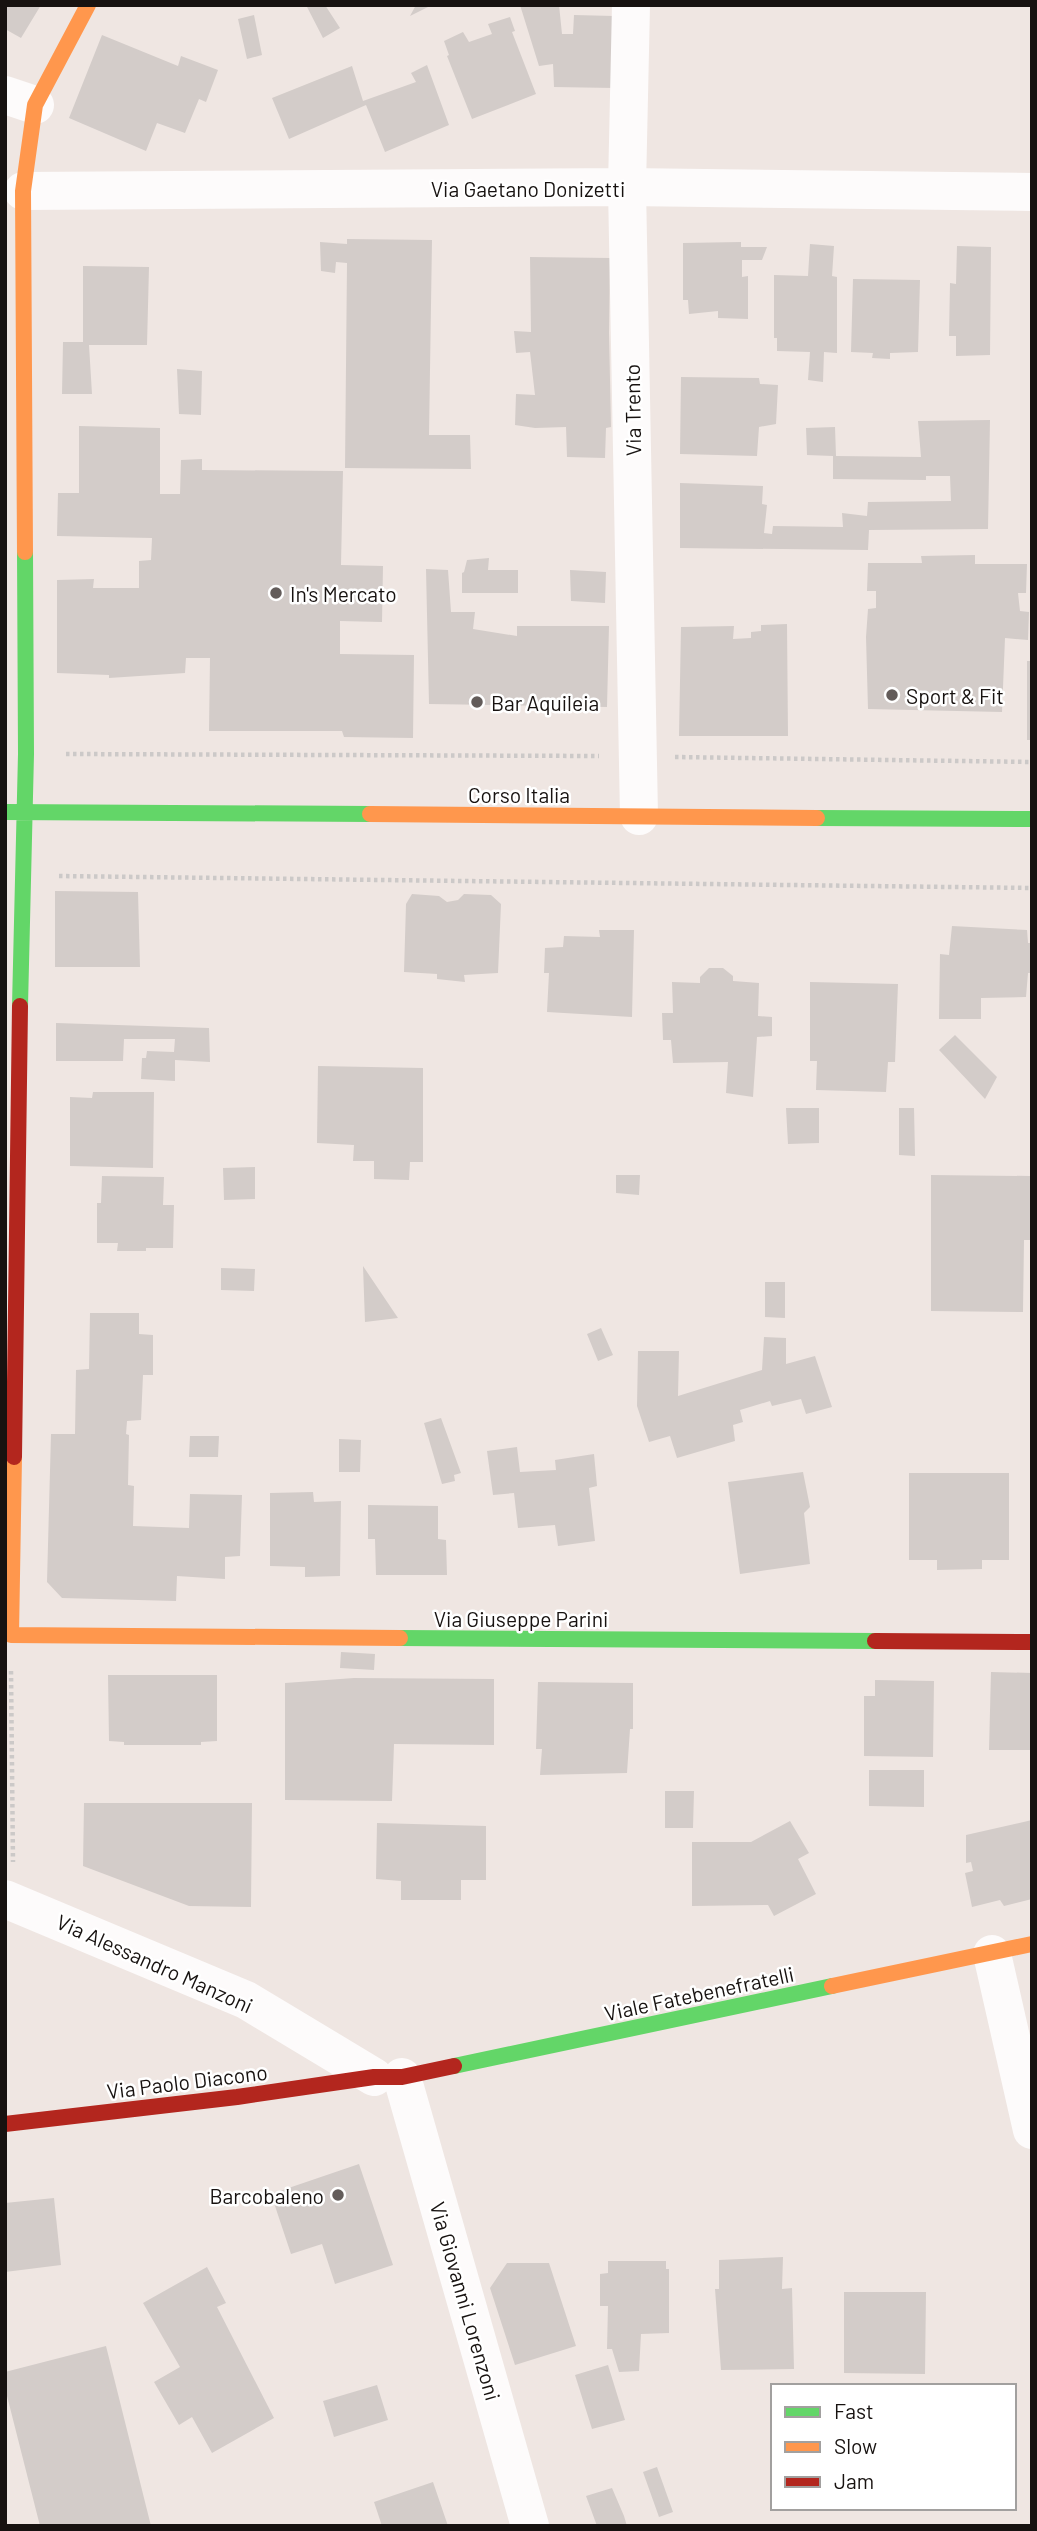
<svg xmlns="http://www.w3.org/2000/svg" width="1037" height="2531" font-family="Barlow,sans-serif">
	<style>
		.building { fill: #d3ccc9 }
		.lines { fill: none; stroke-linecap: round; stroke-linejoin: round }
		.path { stroke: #ccc9c8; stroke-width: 4.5; stroke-dasharray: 3.5 3.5; stroke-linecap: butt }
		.street { stroke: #fdfbfb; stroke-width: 38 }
		.fast { stroke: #63d668; stroke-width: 16 }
		.slow { stroke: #ff974d; stroke-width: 16 }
		.jam { stroke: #b3261e; stroke-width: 16 }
		.poi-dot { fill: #635c5a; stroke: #fff; stroke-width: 2.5 }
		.labels { text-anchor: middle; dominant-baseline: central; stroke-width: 5; stroke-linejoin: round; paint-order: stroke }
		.street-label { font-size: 21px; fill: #171210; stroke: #fff }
		.poi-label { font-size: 21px; fill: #171210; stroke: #fff; text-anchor: start }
	</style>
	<rect width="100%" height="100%" fill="#efe6e2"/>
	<path class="building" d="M 5,5 L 41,5 L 21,38 L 5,29 Z
		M 306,5 L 325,5 L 340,28 L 323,38 Z
		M 416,5 L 432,5 L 410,16 Z
		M 520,5 L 559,5 L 562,34 L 573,34 L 574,15 L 614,16 L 614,88 L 554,87 L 553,64 L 539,66 Z
		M 254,15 L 262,55 L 247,59 L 238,19 Z
		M 510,17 L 515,31 L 512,32 L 536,94 L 472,119 L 447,56 L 449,55 L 444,41 L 463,32 L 469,42 L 492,34 L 488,24 Z
		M 102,35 L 178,66 L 181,56 L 218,70 L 206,102 L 199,99 L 185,133 L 157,123 L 146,151 L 69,118 Z
		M 427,65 L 449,125 L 385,152 L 366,105 L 289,139 L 272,98 L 352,66 L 363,101 L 416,82 L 411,73 Z
		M 347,239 L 432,240 L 429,435 L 470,435 L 471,469 L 345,468 L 347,263 L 336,262 L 335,273 L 321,271 L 320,242 L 347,244 Z
		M 741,242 L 741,247 L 767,247 L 762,260 L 742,260 L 742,277 L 748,276 L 748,319 L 718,318 L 718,311 L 689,314 L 688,300 L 683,300 L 683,243 Z
		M 810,244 L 834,246 L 832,276 L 837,277 L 837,353 L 824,352 L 823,382 L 808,380 L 810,352 L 777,351 L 777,338 L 774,338 L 774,275 L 808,276 Z
		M 957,246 L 991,247 L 990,355 L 956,356 L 956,336 L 949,336 L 950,283 L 956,284 Z
		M 530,257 L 610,258 L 609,333 L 611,427 L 606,428 L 605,458 L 567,457 L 566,427 L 535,428 L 515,425 L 516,394 L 535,395 L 530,352 L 516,353 L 514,331 L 531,332 Z
		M 83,266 L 149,267 L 147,345 L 89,345 L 92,394 L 62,394 L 63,342 L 83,342 Z
		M 853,279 L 920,280 L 918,352 L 890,353 L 890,359 L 872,358 L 873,353 L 851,352 Z
		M 177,369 L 202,371 L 201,415 L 179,414 Z
		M 681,377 L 759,378 L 760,384 L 778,385 L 776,424 L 759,427 L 757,456 L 680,454 Z
		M 990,420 L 988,529 L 869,530 L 868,550 L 680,548 L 680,483 L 763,486 L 762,504 L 767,505 L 764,533 L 772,534 L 773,526 L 843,527 L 842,513 L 867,516 L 868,502 L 951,501 L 950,476 L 926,476 L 926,480 L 833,479 L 833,456 L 807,455 L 806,428 L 835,427 L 836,456 L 921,457 L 918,421 Z
		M 79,426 L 160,428 L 160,494 L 180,494 L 181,460 L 202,459 L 202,470 L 343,471 L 341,565 L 383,566 L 382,622 L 340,621 L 340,654 L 414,655 L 413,738 L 344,737 L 342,731 L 209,731 L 210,658 L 186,658 L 185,673 L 109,678 L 109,675 L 57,673 L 57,580 L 94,579 L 93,588 L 139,588 L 139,561 L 151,560 L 152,538 L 57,536 L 58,493 L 79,493 Z
		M 975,555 L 975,564 L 1027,564 L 1026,593 L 1018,593 L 1020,611 L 1029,612 L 1028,640 L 1005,638 L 1002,712 L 868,709 L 866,637 L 868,609 L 876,608 L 876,591 L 867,591 L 868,563 L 922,563 L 921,556 Z
		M 489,558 L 488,570 L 518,570 L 518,593 L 462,593 L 462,573 L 464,572 L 467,560 Z
		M 426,569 L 448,570 L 451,612 L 475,612 L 473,629 L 517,636 L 517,626 L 609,626 L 607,707 L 429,704 Z
		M 570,570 L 606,572 L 605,603 L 571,601 Z
		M 787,624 L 788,736 L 679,736 L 681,627 L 734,626 L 733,639 L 751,638 L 751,632 L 761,631 L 761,625 Z
		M 1027,661 L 1032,661 L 1032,740 L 1027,740 Z
		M 55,891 L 138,892 L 140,967 L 55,967 Z
		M 412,894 L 439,896 L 447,902 L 458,900 L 464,894 L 491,895 L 501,904 L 498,973 L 464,975 L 465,982 L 437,979 L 437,974 L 404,972 L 406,904 Z
		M 952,926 L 1027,930 L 1028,943 L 1032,943 L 1032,973 L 1028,973 L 1026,997 L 981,998 L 981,1019 L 939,1019 L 940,954 L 949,955 Z
		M 599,930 L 634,930 L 632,1017 L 547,1012 L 549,973 L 544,973 L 545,948 L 563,947 L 564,936 L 600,937 Z
		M 709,968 L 723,968 L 733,976 L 733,981 L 759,983 L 758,1016 L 772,1017 L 772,1036 L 757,1037 L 753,1097 L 726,1093 L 728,1062 L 673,1063 L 671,1040 L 663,1040 L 662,1013 L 673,1013 L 672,982 L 700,983 L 700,977 Z
		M 810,982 L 898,984 L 895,1062 L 888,1062 L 886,1092 L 816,1090 L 817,1061 L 810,1061 Z
		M 56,1023 L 209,1028 L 210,1062 L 175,1060 L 175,1081 L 141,1079 L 142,1058 L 146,1058 L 147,1051 L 174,1052 L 175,1039 L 124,1039 L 123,1061 L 56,1061 Z
		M 955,1035 L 997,1077 L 985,1099 L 939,1050 Z
		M 318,1066 L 423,1068 L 423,1162 L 410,1162 L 409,1180 L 374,1179 L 374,1161 L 353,1161 L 354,1145 L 317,1143 Z
		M 93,1092 L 154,1092 L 153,1168 L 70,1166 L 70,1097 L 92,1098 Z
		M 786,1108 L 819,1108 L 819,1143 L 788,1144 Z
		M 899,1108 L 914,1108 L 915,1156 L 899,1155 Z
		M 255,1167 L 255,1199 L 224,1200 L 223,1168 Z
		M 616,1175 L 640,1175 L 639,1195 L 616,1193 Z
		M 931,1175 L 1030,1176 L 1031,1240 L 1024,1240 L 1023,1312 L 931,1311 Z
		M 102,1176 L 164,1177 L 163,1205 L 174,1205 L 173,1248 L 146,1248 L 146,1251 L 117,1251 L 118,1243 L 97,1243 L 97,1203 L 101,1203 Z
		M 363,1266 L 398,1318 L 365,1322 Z
		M 221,1268 L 255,1269 L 254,1291 L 221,1290 Z
		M 765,1282 L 785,1282 L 785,1318 L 765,1317 Z
		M 90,1313 L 139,1313 L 139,1334 L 153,1335 L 153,1375 L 143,1375 L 141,1420 L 127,1421 L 126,1434 L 129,1435 L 128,1485 L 134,1486 L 133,1526 L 189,1528 L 190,1494 L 242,1495 L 240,1556 L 225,1557 L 225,1579 L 177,1576 L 176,1601 L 62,1598 L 47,1582 L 51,1434 L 75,1434 L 76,1370 L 89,1369 Z
		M 601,1328 L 613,1355 L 598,1361 L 587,1334 Z
		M 764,1337 L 786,1338 L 786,1364 L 815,1356 L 832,1407 L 806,1414 L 801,1399 L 772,1406 L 770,1401 L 740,1410 L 743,1422 L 733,1425 L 735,1441 L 677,1458 L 670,1436 L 649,1442 L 637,1406 L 638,1351 L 679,1351 L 678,1396 L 762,1370 Z
		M 441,1418 L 461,1473 L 454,1475 L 455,1481 L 442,1484 L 424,1423 Z
		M 190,1436 L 219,1436 L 218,1457 L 189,1457 Z
		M 339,1439 L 361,1440 L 360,1472 L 339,1472 Z
		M 517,1447 L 520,1472 L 556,1470 L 555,1460 L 594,1454 L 597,1486 L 589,1488 L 595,1541 L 558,1546 L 555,1525 L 518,1528 L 514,1493 L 493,1495 L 487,1451 Z
		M 803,1472 L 810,1507 L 804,1513 L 810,1564 L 740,1574 L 728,1482 Z
		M 909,1473 L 1009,1473 L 1009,1560 L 982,1560 L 982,1569 L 937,1570 L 937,1560 L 909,1560 Z
		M 313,1492 L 314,1502 L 341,1501 L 340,1576 L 305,1577 L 305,1567 L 270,1566 L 270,1493 Z
		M 368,1505 L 438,1506 L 438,1539 L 446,1540 L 447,1575 L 376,1575 L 375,1539 L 368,1539 Z
		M 341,1652 L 375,1654 L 374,1670 L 340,1668 Z
		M 991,1672 L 1032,1673 L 1032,1750 L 989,1750 Z
		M 108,1675 L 217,1675 L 217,1741 L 201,1742 L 201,1745 L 124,1745 L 124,1742 L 109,1741 Z
		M 354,1678 L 494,1679 L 494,1745 L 394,1744 L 392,1801 L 285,1800 L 285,1683 Z
		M 875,1680 L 934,1681 L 933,1757 L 864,1756 L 864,1696 L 875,1696 Z
		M 538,1682 L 633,1683 L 633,1729 L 630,1729 L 627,1773 L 540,1775 L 542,1749 L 536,1749 Z
		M 869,1770 L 924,1770 L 924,1807 L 869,1806 Z
		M 665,1791 L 694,1791 L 693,1828 L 665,1828 Z
		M 84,1803 L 252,1803 L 251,1907 L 189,1906 L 83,1866 Z
		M 1032,1820 L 1032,1899 L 1004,1906 L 1000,1900 L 972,1907 L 965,1873 L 973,1871 L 971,1862 L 966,1863 L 966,1835 Z
		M 790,1821 L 809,1853 L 798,1859 L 816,1894 L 774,1916 L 768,1905 L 692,1906 L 692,1842 L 751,1842 Z
		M 377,1823 L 486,1826 L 486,1880 L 461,1880 L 461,1900 L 401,1900 L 401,1881 L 376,1879 Z
		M 359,2164 L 393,2265 L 335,2284 L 322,2244 L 291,2254 L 271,2194 Z
		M 54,2198 L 61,2265 L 5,2272 L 5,2203 Z
		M 783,2257 L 782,2289 L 792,2288 L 794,2369 L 721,2370 L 715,2289 L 719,2289 L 719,2260 Z
		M 608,2261 L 666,2261 L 666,2269 L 669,2269 L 669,2333 L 641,2334 L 639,2371 L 619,2372 L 612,2349 L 607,2349 L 608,2306 L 600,2306 L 600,2274 L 608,2273 Z
		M 507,2263 L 549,2263 L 576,2346 L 515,2365 L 490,2288 Z
		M 207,2267 L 226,2303 L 217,2307 L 274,2418 L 212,2453 L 192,2417 L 179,2425 L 154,2382 L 180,2367 L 143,2303 Z
		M 844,2292 L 926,2292 L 925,2374 L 844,2373 Z
		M 106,2346 L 151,2526 L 40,2526 L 5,2388 L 5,2372 Z
		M 608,2365 L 625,2420 L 592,2429 L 575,2375 Z
		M 377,2385 L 388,2420 L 334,2437 L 323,2401 Z
		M 657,2467 L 673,2512 L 659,2517 L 643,2472 Z
		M 433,2482 L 448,2526 L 382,2526 L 374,2502 Z
		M 612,2488 L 624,2516 L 627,2526 L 597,2526 L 586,2496 Z"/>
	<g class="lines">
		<path class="path" d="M 66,754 L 599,756
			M 675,757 L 1032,762
			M 59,876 L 1032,888
			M 11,1671 L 13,1862"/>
		<path class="street" d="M 631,5 L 627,187 L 639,816
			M 5,95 L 35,105
			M 23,191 L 627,187 L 1032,192
			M 5,1899 L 246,2000 L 374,2077
			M 992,1954 L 1032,2130
			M 402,2077 L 530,2526"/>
		<path class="fast" d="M 5,812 L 370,814
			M 817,818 L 1032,819
			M 20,1006 L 26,754 L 25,552
			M 400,1638 L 875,1641
			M 454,2066 L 832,1986"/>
		<path class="slow" d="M 25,552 L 23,191 L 35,105 L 88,5
			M 370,814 L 817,818
			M 14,1457 L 11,1635 L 400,1638
			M 832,1986 L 1032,1944"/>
		<path class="jam" d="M 14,1457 L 20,1006
			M 875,1641 L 1032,1642
			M 5,2124 L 237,2097 L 374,2077 L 402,2077 L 454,2066"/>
	</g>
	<g class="poi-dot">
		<circle cx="276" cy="593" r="7"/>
		<circle cx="892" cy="695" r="7"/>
		<circle cx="477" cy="702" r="7"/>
		<circle cx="338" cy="2195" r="7"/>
	</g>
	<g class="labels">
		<g class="street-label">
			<text x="528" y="188">Via Gaetano Donizetti</text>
			<text transform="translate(632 410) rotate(-91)">Via Trento</text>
			<text x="519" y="794">Corso Italia</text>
			<text x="521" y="1618">Via Giuseppe Parini</text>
			<text transform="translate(155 1963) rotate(24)">Via Alessandro Manzoni</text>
			<text transform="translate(699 1993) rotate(-12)">Viale Fatebenefratelli</text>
			<text transform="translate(187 2081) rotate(-7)">Via Paolo Diacono</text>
			<text transform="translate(466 2301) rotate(74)">Via Giovanni Lorenzoni</text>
		</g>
		<g class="poi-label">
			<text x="290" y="593">In's Mercato</text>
			<text x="906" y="695">Sport &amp; Fit</text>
			<text x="491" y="702">Bar Aquileia</text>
			<text x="324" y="2195" text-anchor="end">Barcobaleno</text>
		</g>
	</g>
	<rect width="1037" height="2531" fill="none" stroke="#171210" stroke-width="14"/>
	<rect x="771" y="2384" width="245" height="126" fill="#ffffff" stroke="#a2a09f" stroke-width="2"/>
	<rect x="785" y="2407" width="35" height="10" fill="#63d668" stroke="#a2a09f" stroke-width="2"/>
	<text x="834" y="2419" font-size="21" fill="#171210">Fast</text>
	<rect x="785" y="2442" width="35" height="10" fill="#ff974d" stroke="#a2a09f" stroke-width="2"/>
	<text x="834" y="2454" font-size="21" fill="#171210">Slow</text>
	<rect x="785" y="2477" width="35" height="10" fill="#b3261e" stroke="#a2a09f" stroke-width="2"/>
	<text x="834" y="2489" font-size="21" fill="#171210">Jam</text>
</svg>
